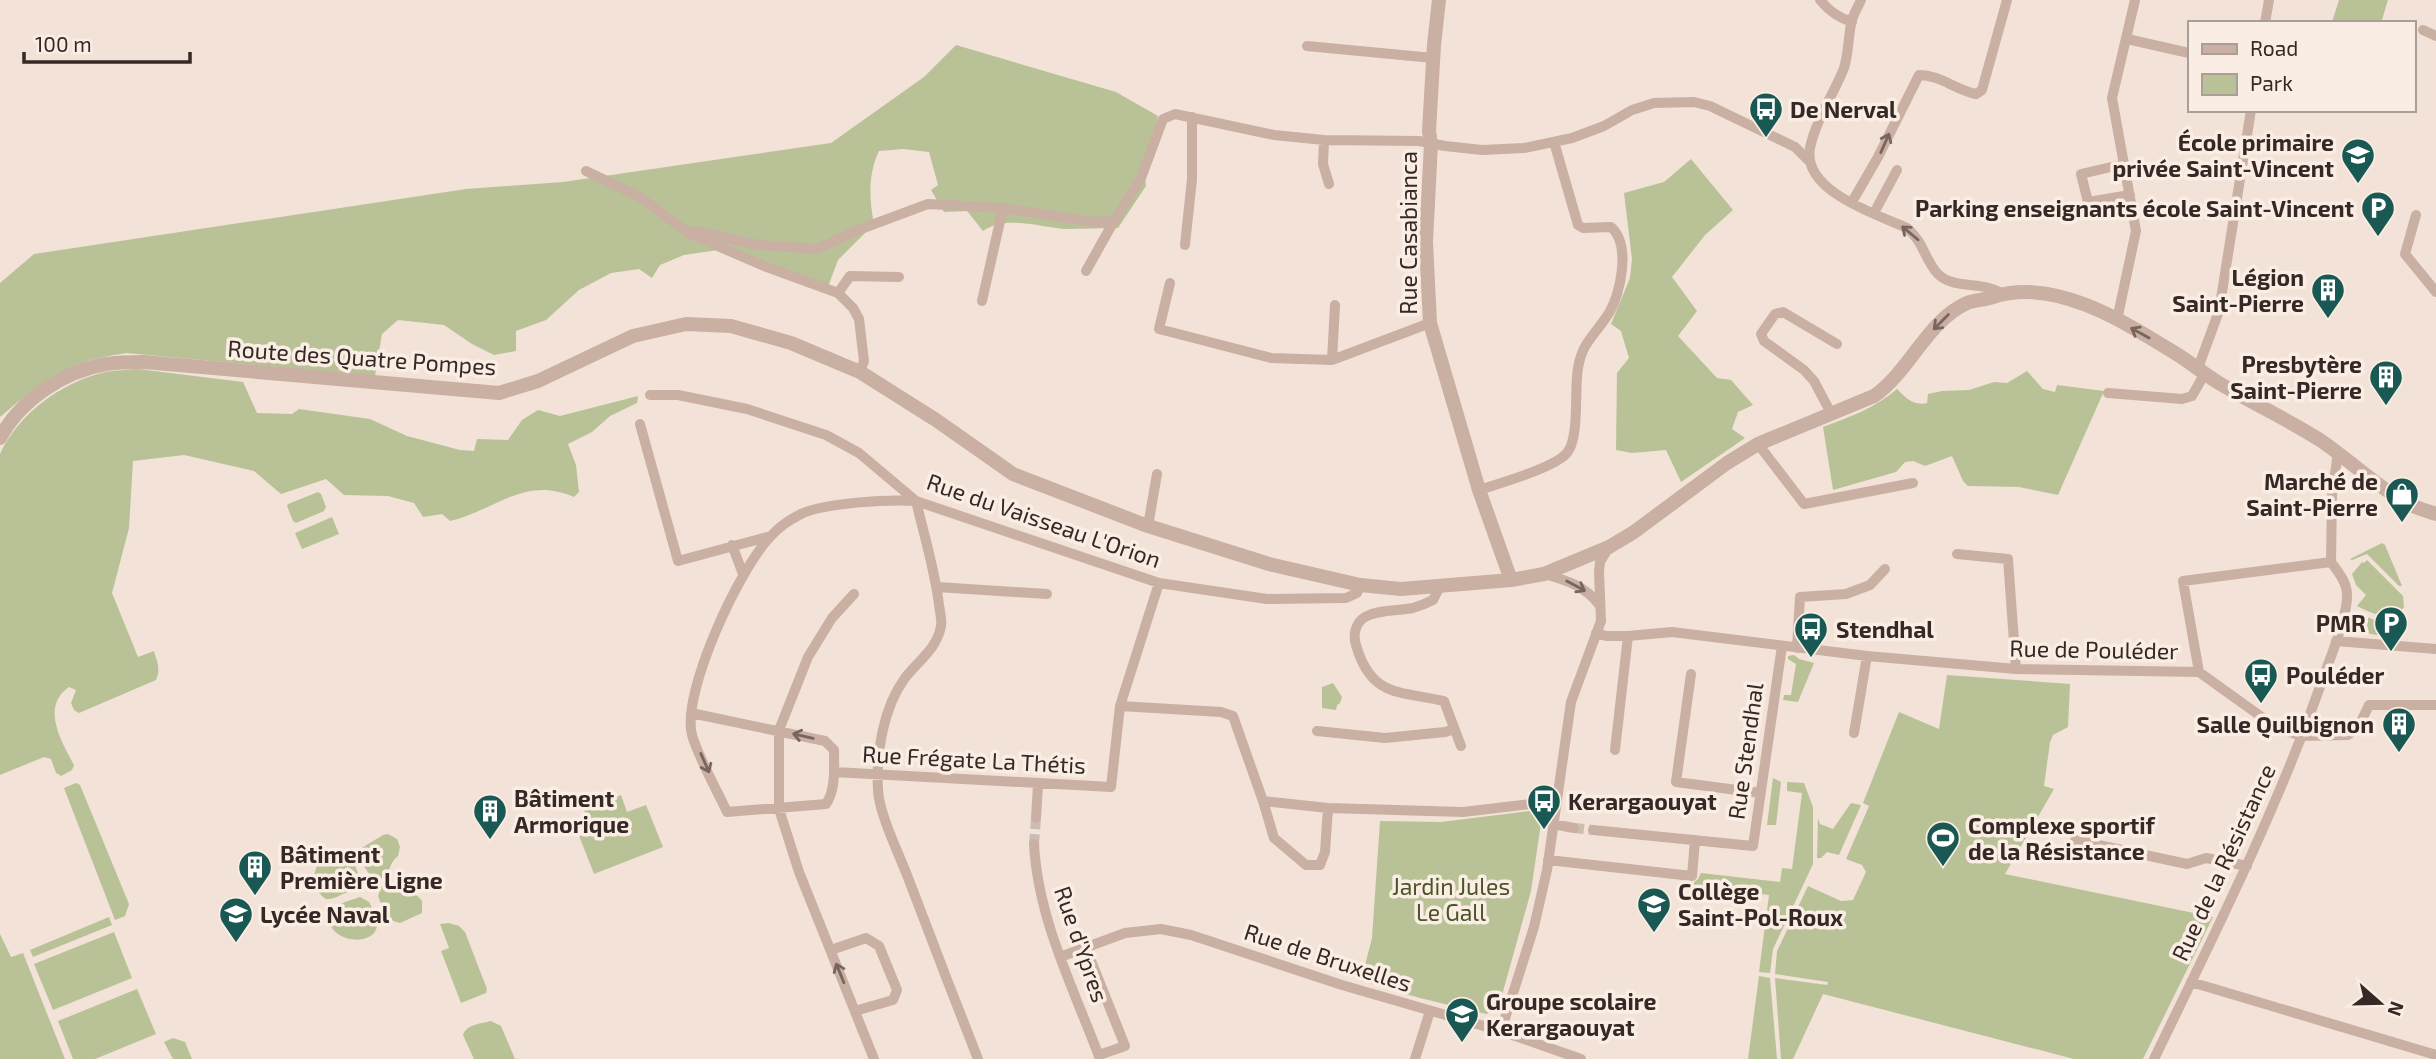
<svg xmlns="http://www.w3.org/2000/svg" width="2436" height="1059" font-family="'Exo 2',sans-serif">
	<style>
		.green { fill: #b9c297 }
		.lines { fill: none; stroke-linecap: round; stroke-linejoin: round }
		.minor-tunnel { stroke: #ccbdb3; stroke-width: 10; stroke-dasharray: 10 5; stroke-linecap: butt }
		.minor { stroke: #caafa3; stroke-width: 10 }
		.tertiary { stroke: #caafa3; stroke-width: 14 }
		.oneway { stroke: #78655e }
		.labels { text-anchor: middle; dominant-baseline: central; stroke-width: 7; stroke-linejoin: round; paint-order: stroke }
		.poi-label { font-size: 23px; font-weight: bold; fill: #352825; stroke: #faede4; text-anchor: start }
		.street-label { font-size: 23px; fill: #352825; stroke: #faede4 }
		.park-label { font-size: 23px; fill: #4b5428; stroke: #faede4 }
	</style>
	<rect width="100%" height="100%" fill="#f2e2d7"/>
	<path class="green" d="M 2339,0 L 2388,0 L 2381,23 L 2337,23 L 2332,22 Z
		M 956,45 L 1116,92 L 1158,116 L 1145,176 L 1146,186 L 1118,228 C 1101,228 1085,229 1068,229 C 1042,228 1005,214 983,231 L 967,211 L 944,212 L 931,190 L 938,185 L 929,152 L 903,149 L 879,151 C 868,174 869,199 874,224 L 838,260 L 826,292 L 718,250 L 684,255 L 660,265 L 652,278 L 639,269 L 611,273 L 579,290 L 546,320 L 516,331 L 516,351 L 494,355 L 472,344 L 444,325 L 398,320 L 382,334 L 375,376 L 126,353 C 108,356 89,359 72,367 C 46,379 22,398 0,417 L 0,283 L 34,254 L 466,189 L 563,182 L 831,143 L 924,77 Z
		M 1691,159 L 1733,210 L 1705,235 L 1672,277 L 1697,311 L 1678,336 L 1717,378 L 1731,380 L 1753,405 L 1738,412 L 1732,429 L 1745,438 L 1681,482 L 1666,450 L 1632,453 L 1616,450 L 1617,373 L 1629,358 L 1621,331 L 1611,324 L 1630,278 L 1632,259 L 1624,193 L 1664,182 Z
		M 138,369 L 243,382 L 257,413 L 292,414 L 299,409 L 370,419 L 407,436 L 460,450 L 474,451 L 477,439 L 508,440 L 522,420 L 538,410 L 560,416 L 638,396 L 637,403 L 610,416 L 592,432 L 568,444 L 576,465 L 579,492 L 574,497 C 525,475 496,510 450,521 L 442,514 L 423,517 L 414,503 L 388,496 L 344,495 L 326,479 L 281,494 L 254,471 L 184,455 L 133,461 L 129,528 L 112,593 L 138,657 L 154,651 C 157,662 161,669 156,680 L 79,713 L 74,710 L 71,703 L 76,690 L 69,687 C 40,707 62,742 74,765 L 72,770 L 61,776 L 56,773 L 51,759 L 44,757 L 0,775 L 0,454 C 18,414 62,382 105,372 C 116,370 127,370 138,369 Z
		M 2027,371 L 2043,389 L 2055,392 L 2057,385 L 2104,391 L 2058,495 L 2019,487 L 1968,486 L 1963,481 L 1952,456 L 1925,466 L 1913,461 L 1905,462 L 1896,472 L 1833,490 L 1823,427 C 1850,417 1875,408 1897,389 C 1906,398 1913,406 1927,403 L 1928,394 L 1942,391 L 1969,390 L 1994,382 L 2007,383 Z
		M 318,492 L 321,494 L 326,507 L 324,511 L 296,523 L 293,521 L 287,506 L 288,504 Z
		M 332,517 L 339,534 L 302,549 L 295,533 Z
		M 2382,543 L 2385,545 L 2402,586 L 2399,586 L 2367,554 L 2352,560 L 2350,559 Z
		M 2367,560 L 2403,596 L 2404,607 C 2391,622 2372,614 2357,606 L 2366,595 L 2356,585 L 2352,574 L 2362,562 L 2364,563 Z
		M 2354,612 L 2377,621 L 2397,620 L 2402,628 L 2377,635 L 2349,630 Z
		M 1794,655 L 1799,659 L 1814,663 L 1798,702 L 1783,700 L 1784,695 L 1791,695 L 1796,664 L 1788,659 L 1788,656 Z
		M 1947,675 L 2070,684 L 2068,727 L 2053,735 L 2050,742 L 2044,786 L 2054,789 L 2005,874 L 2213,917 L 2143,1059 L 2074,1059 L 1823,994 L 1793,1059 L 1781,1059 L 1775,978 L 1827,985 L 1828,982 L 1775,974 L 1777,951 L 1808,886 L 1841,901 L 1853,900 L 1866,872 L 1862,865 L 1846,859 L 1869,806 L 1863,803 L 1899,712 L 1939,729 Z
		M 1333,683 L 1342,697 L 1340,703 L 1337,705 L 1336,710 L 1322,708 L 1322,687 Z
		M 1773,778 L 1781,782 L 1776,825 L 1767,825 Z
		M 1787,782 L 1804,783 L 1813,807 L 1813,864 L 1773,949 L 1770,973 L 1759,972 L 1769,895 L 1690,886 L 1698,879 L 1701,873 L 1780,882 L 1782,868 L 1792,869 L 1802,793 L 1787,791 Z
		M 76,783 L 80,785 L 129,904 L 125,916 L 115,920 L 64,788 Z
		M 621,795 L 627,812 L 646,805 L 663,847 L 594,874 L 578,833 L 591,827 L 584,810 Z
		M 1851,803 L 1861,805 L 1839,855 L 1827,852 L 1821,858 L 1817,858 L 1818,818 L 1820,824 L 1833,829 Z
		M 1537,810 L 1542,816 L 1531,891 L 1499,1006 L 1495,1011 L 1486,1014 L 1420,998 L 1361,981 L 1372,938 L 1380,821 L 1441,822 Z
		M 388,834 L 397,839 L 400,847 L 398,856 C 390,862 390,871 384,878 C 368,881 361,863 360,849 L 383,835 Z
		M 338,853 L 351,857 C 359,876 368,885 343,894 C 337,897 333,899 326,899 C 314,892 310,871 321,861 C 326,858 333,856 338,853 Z
		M 386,884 C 395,885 418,893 422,901 L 422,913 L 400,923 L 387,919 L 378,896 L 381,887 Z
		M 360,897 L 369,902 C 372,908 376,916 377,923 C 379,945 335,946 329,921 C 328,916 330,910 334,907 C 342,902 352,900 360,897 Z
		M 109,917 L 112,925 L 33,957 L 30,950 Z
		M 449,923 L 459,926 L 465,932 L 487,989 L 486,993 L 461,1003 L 441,951 L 449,948 L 440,924 Z
		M 114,932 L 132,978 L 53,1010 L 34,964 Z
		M 0,934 L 11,957 L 23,953 L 65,1059 L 0,1059 Z
		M 1759,976 L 1770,978 L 1777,1059 L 1748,1059 Z
		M 137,989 L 156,1034 L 95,1059 L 73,1059 L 58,1021 Z
		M 491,1021 L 501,1026 L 515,1059 L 474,1059 L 463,1035 C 467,1024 480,1024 491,1021 Z
		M 173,1038 L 185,1042 L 192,1059 L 173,1059 L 164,1042 Z"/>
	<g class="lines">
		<path class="minor-tunnel" d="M 1574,828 L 1593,830
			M 1034,844 L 1036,818"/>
		<path class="minor" d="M 1820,0 C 1828,10 1839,18 1852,22
			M 1861,0 C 1858,7 1854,13 1852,20 C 1848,35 1849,52 1844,68 C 1834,94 1816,119 1810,148 C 1802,191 1876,214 1907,228 C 1924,242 1925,261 1938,274 C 1954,290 1983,281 2001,293
			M 2265,23 L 2269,0
			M 2423,30 L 2436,36
			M 2127,39 L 2189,53
			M 1307,46 L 1433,58
			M 1324,140 L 1323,164 L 1329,184
			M 2124,164 L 2081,174 L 2088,202 L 2130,195
			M 586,171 L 638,196 L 690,234 L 764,266 L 838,293 L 853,308 L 859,319 L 864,361 L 860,372
			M 1852,202 L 1878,157 L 1919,75 C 1940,75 1956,90 1976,94 L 1982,90 L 2007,0
			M 1874,213 L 1897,170
			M 2416,215 L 2405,254 L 2436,292
			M 690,234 L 696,231 L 758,245 L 817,249 L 858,230 L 928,204 L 1003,208 L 1094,222 L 1114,221 L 1141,178 L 1163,119 L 1175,114 L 1274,135 L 1324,140 L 1419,141 L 1445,146 L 1482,150 L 1524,148 L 1572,138 L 1604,126 L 1632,110 L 1654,103 L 1694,102 L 1710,106 L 1795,147 L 1809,161
			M 1185,245 L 1192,179 L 1192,117
			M 1086,271 L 1114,221
			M 1170,283 L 1159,329 L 1271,358 L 1332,360 L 1430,323
			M 838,293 L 850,276 L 899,277
			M 982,301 L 1003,208
			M 2117,320 L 2136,231 L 2112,98 L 2135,0
			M 1332,360 L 1335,305
			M 2198,368 L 2219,311 L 2251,110
			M 2108,393 L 2182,399 L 2192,396 L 2205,373
			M 650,395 L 678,395 L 747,409 L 826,435 L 859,453 L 916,501 L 1159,583 L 1267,599 L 1346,598 L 1357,593 L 1360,585
			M 1832,415 L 1814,381 L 1804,370 L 1764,341 L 1761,334 L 1775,314 L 1783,312 L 1837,344
			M 640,424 L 678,561 L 771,536
			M 1758,444 L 1804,504 L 1913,483
			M 1479,490 C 1500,483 1554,468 1567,453 C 1580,437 1574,390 1578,368 C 1582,342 1596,334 1609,313 C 1621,293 1631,244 1611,227 L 1583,228 L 1578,225 L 1554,142
			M 1148,526 L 1157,474
			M 732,545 L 743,574
			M 1957,554 L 2008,559 L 2016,669
			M 2331,562 L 2332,495 L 2338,453
			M 1544,574 C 1566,580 1586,586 1600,606
			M 1440,586 L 1433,600 C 1427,603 1420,606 1413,608 C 1398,611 1379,609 1365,617 C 1355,623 1353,635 1356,645 C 1371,698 1401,691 1444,701 L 1461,746
			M 937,587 L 1047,594
			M 854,594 L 832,618 L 808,657 L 779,730 L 779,809 L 799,872 L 874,1059
			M 1596,633 L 1606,636 L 1628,636 L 1672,632 L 1867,656 L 2016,669 L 2199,672 L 2277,728 L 2302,736 L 2348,735 L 2358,728 L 2369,705 L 2436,705
			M 2336,641 L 2436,649
			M 1797,648 L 1800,597 L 1846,594 L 1870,585 L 1885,569
			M 2199,672 L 2183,581 L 2331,562
			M 1691,674 L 1676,782 L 1760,793
			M 1120,706 L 1221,712 L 1233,716 L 1263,801 L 1328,808 L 1463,812 L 1556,801
			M 691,713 L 825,741 L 834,750 C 834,767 836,790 826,804 L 727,812 C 717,790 698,757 692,735 C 681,693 740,567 771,536 C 778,528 791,519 801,514 C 823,503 890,499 916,501 C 924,535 935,570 939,605 C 940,611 942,620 941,626 C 937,649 918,661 905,678 C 883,708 876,753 878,790 C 879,813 898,852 907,875 C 930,936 954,998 978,1059
			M 1317,731 L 1385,738 L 1445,732 L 1454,729
			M 1854,733 L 1867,656
			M 1615,750 L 1628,636
			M 834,772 L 1111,787 L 1120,706 L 1159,583
			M 1263,801 L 1274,838 L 1306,865 L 1320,865 L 1325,852 L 1328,808
			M 1036,818 L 1038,785
			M 1553,824 L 1574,828
			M 1593,830 L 1753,846 L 1782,646
			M 2075,840 L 2187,864 L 2206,858 L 2247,866
			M 1034,844 C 1038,920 1074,989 1100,1059
			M 1548,860 L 1692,876 L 1695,840
			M 1086,948 L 1125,1046 L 1099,1055
			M 831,950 L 866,938 L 879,946 L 897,990 L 893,1000 L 855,1011
			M 1060,957 L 1125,933 L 1161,929 L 1191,935 L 1342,985 L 1501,1031 L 1581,1059
			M 2191,982 L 2436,1055
			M 1501,1031 L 1534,927 L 1547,870 L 1571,702 L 1601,621 L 1599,572 L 1600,562 L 1609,547
			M 1415,1059 L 1430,1011
			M 2154,1059 C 2214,935 2276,812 2322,681 C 2329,661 2348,615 2347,595 C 2347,582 2338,572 2331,562"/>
		<path class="tertiary" d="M 1439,0 L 1434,45 L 1429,131 L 1431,144 L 1426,242 L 1430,323 L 1479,490 L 1511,580
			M 0,438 C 20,400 64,371 106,364 C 118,362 131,362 144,362 L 499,393 L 538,381 L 633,336 L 686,324 L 731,326 L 791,343 L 860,372 L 936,420 L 1013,474 L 1145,525 L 1269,564 L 1360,585 L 1401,589 L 1511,580 L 1544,574 L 1609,547 L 1634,532 L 1727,463 L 1758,444 L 1874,396 C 1909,372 1928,320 1967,303 C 1975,300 1984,300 1993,297 C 2054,277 2123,321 2175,353 C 2190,362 2204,374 2219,383 C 2252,403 2287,419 2320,440 C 2351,461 2378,488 2411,505 C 2419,509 2428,511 2436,514"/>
	</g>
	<defs><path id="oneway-shaft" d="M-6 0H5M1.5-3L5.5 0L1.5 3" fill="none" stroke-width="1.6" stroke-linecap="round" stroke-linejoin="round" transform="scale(1.75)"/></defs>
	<g class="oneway">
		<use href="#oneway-shaft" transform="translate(1885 143) rotate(-66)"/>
		<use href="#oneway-shaft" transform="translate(1910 233) rotate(-140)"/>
		<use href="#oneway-shaft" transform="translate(1941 322) rotate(135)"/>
		<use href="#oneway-shaft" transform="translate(2140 333) rotate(-151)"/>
		<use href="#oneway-shaft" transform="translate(1576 586) rotate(28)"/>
		<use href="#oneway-shaft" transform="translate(803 736) rotate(-167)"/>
		<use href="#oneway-shaft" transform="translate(705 763) rotate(66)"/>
		<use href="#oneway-shaft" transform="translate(840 973) rotate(-112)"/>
	</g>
	<defs>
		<g id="bus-pin" transform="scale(1.75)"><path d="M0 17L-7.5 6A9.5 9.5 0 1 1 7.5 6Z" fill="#195853" stroke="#faede4"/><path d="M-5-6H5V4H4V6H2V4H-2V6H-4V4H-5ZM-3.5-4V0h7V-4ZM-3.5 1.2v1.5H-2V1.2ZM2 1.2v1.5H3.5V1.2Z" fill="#fff"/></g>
		<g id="school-pin" transform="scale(1.75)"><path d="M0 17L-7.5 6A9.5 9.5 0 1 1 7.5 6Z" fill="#195853" stroke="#faede4"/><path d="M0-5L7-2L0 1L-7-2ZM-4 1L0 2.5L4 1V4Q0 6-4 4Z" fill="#fff"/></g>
		<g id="parking-pin" transform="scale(1.75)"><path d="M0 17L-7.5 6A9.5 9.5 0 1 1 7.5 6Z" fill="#195853" stroke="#faede4"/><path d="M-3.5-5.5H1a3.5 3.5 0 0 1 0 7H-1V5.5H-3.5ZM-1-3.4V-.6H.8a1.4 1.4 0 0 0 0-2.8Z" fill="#fff"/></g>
		<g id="building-pin" transform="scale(1.75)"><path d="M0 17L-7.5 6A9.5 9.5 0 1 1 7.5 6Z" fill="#195853" stroke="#faede4"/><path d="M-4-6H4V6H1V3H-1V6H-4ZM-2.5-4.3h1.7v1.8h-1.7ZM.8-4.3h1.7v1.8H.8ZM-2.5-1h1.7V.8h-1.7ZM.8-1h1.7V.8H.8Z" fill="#fff"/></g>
		<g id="shop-pin" transform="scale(1.75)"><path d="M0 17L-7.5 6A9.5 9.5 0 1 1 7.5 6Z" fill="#195853" stroke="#faede4"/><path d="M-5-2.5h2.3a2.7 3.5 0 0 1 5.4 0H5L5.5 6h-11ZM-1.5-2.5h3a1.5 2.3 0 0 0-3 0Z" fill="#fff"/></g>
		<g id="stadium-pin" transform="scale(1.75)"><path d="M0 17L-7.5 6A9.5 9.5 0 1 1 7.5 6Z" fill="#195853" stroke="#faede4"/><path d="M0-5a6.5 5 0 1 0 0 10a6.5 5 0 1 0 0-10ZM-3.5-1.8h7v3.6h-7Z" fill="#fff"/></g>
	</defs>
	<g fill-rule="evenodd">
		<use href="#bus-pin" x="1766" y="109"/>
		<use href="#school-pin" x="2358" y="155"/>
		<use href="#parking-pin" x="2378" y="208"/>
		<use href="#building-pin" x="2328" y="290"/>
		<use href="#building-pin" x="2386" y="377"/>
		<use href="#shop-pin" x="2402" y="494"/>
		<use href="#parking-pin" x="2391" y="623"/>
		<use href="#bus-pin" x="1811" y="629"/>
		<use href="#bus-pin" x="2261" y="675"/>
		<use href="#building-pin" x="2399" y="724"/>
		<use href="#bus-pin" x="1544" y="801"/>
		<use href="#building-pin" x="490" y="811"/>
		<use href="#stadium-pin" x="1943" y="838"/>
		<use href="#building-pin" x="255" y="867"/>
		<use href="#school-pin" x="1654" y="904"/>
		<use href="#school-pin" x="236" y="914"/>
		<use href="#school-pin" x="1462" y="1014"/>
	</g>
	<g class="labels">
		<g class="poi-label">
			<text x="1790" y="109">De Nerval</text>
			<text x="2334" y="142" text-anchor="end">École primaire<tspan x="2334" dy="26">privée Saint-Vincent</tspan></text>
			<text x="2354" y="208" text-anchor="end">Parking enseignants école Saint-Vincent</text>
			<text x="2304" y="277" text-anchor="end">Légion<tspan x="2304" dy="26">Saint-Pierre</tspan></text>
			<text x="2362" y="364" text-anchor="end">Presbytère<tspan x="2362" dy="26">Saint-Pierre</tspan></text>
			<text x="2378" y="481" text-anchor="end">Marché de<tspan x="2378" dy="26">Saint-Pierre</tspan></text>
			<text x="2366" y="623" text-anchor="end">PMR</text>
			<text x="1836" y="629">Stendhal</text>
			<text x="2286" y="675">Pouléder</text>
			<text x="2374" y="724" text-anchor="end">Salle Quilbignon</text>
			<text x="514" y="798">Bâtiment<tspan x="514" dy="26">Armorique</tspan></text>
			<text x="1568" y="801">Kerargaouyat</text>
			<text x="1968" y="825">Complexe sportif<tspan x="1968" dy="26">de la Résistance</tspan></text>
			<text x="280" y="854">Bâtiment<tspan x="280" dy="26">Première Ligne</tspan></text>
			<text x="1678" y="891">Collège<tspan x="1678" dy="26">Saint-Pol-Roux</tspan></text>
			<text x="260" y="914">Lycée Naval</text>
			<text x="1486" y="1001">Groupe scolaire<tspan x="1486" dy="26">Kerargaouyat</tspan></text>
		</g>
		<g class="street-label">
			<text transform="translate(1408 233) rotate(-90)">Rue Casabianca</text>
			<text transform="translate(362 357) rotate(4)">Route des Quatre Pompes</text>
			<text transform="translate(1044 520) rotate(19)">Rue du Vaisseau L'Orion</text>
			<text transform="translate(2094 649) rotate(1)">Rue de Pouléder</text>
			<text transform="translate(1745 751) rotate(-82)">Rue Stendhal</text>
			<text transform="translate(974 759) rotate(3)">Rue Frégate La Thétis</text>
			<text transform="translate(2223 862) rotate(-65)">Rue de la Résistance</text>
			<text transform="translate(1082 944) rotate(71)">Rue d'Ypres</text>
			<text transform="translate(1328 957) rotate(18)">Rue de Bruxelles</text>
		</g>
		<g class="park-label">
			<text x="1451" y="886">Jardin Jules<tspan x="1451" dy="26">Le Gall</tspan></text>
		</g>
	</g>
	<rect x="2188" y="21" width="228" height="91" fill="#faede4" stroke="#ab9e98" stroke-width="2"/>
	<rect x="2202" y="44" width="35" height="10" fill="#caafa3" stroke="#ab9e98" stroke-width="2"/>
	<text x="2250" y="56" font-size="21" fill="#352825">Road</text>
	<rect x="2202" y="74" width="35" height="21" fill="#b9c297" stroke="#ab9e98" stroke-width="2"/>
	<text x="2250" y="91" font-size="21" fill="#352825">Park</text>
	<g transform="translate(2380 1003) rotate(110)" stroke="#faede4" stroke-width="5" paint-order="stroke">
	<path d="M0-5L12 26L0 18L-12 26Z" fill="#352825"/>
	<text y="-10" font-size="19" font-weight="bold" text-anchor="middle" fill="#352825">N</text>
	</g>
	<path d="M24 52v10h166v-10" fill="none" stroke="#352825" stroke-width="3.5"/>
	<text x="35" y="52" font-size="21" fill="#352825" stroke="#faede4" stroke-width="5" paint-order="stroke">100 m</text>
</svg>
